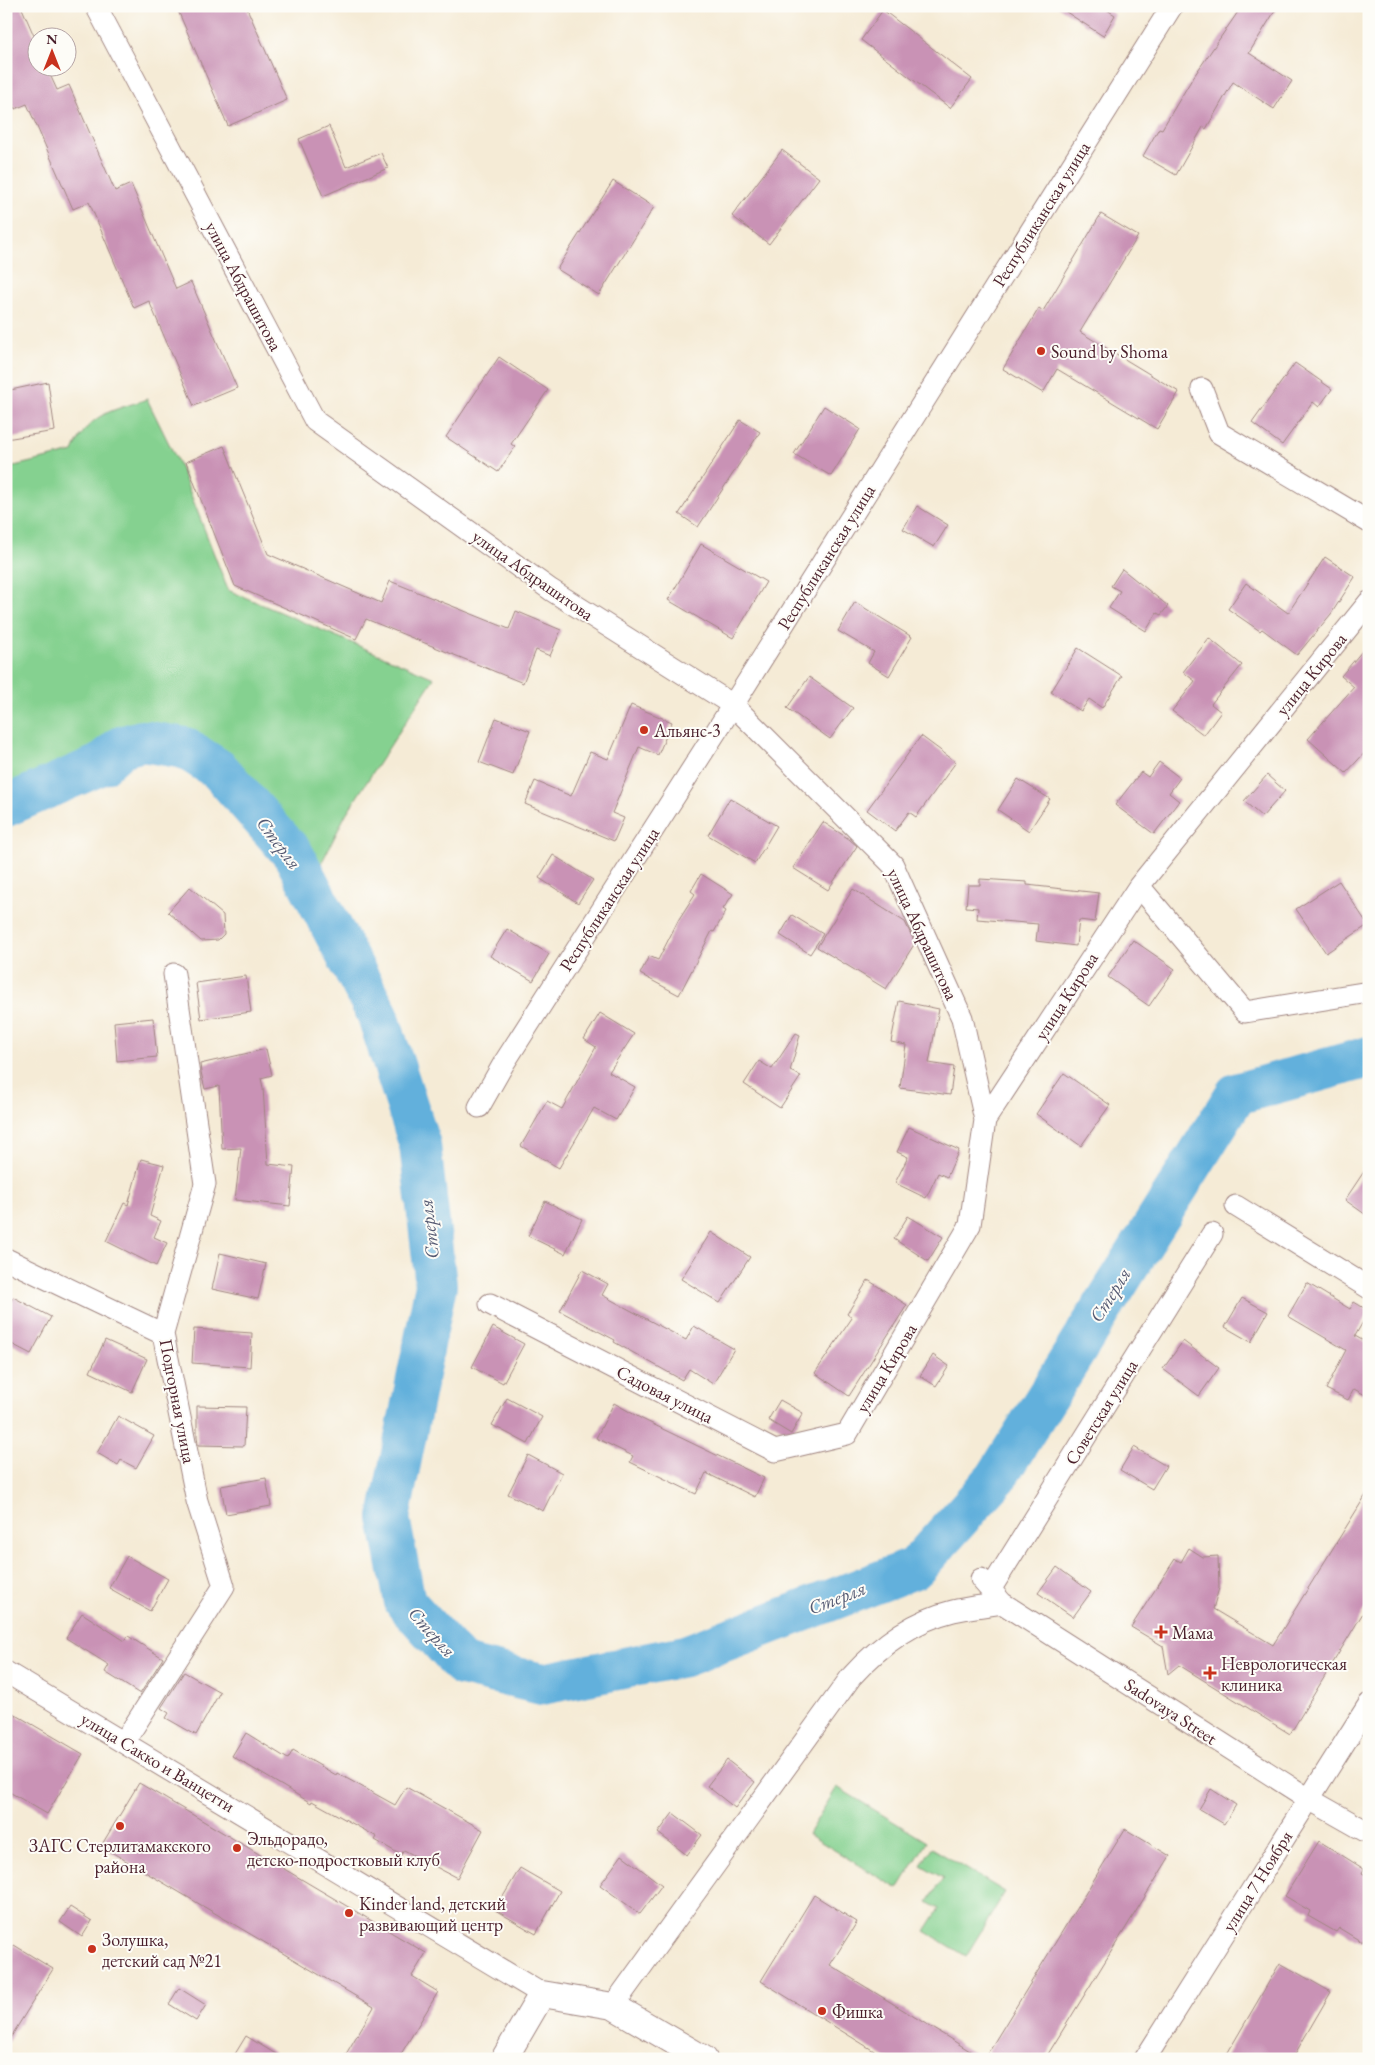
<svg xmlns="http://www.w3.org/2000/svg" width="1375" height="2065" font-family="'EB Garamond',serif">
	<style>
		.green { fill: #85d190; stroke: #68785e }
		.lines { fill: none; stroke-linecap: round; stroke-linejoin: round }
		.river { stroke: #62b0dc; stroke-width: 42 }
		.building { fill: #c992b5 }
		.minor-casing { stroke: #a08580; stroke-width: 23 }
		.tertiary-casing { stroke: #a08580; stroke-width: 28 }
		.minor { stroke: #fff; stroke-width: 21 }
		.tertiary { stroke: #fff; stroke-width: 26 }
		.poi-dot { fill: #c8321e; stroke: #fdfcf7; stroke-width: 2 }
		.labels { text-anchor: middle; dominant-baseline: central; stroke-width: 4; stroke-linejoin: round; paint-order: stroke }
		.street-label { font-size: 18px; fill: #4a1f2b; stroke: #fdfcf7 }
		.poi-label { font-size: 18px; fill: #4a1f2b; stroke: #fdfcf7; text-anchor: start }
		.water-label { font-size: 19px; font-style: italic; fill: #545972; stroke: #fdfcf7 }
	</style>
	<rect width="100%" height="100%" fill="#fdfcf7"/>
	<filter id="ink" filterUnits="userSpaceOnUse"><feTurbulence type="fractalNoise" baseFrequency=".02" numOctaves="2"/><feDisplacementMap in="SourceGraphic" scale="10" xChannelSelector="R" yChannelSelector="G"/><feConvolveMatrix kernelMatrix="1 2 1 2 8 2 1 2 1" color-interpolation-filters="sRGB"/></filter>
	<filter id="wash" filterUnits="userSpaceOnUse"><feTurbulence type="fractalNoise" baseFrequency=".0096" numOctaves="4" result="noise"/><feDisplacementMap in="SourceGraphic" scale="20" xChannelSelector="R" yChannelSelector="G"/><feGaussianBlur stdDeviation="1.12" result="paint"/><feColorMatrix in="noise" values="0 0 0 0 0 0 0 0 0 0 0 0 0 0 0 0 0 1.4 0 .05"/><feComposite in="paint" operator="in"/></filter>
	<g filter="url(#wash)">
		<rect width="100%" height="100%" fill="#f5ebd6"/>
		<path class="green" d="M 147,399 L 179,464 L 228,590 L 434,678 L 346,814 L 319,868 L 228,761 L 184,733 L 129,729 L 88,756 L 6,789 L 6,468 L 73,452 C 89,412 110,412 147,399 Z
			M 837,1787 L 927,1842 L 898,1889 L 808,1834 Z
			M 932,1848 L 1005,1892 L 966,1956 L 925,1931 L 939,1909 L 928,1902 L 943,1878 L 921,1865 Z"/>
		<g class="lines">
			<path class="river" d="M 6,806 L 102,764 L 121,747 L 142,741 L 185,748 L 219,770 L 293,854 L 377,1013 L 420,1145 L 436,1285 L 389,1518 L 405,1602 L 462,1665 L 542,1684 L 685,1656 L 915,1568 L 996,1478 L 1236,1094 L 1369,1057"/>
		</g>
		<g id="blocks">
			<path class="building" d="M 6,6 L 21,6 L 38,45 L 38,68 L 47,68 L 57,90 L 69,85 L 115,191 L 131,184 L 176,289 L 191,282 L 237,388 L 194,406 L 149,301 L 134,308 L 89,202 L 73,209 L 27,104 L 15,109 L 6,88 Z
				M 176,6 L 246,6 L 287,100 L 228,126 Z
				M 1057,6 L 1101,6 L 1115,15 L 1103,36 Z
				M 1242,6 L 1278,6 L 1249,53 L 1292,81 L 1274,109 L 1233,82 L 1206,129 L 1203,127 L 1176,175 L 1143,156 L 1159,128 L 1162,129 L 1192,79 Z
				M 883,10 L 972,79 L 950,108 L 861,40 Z
				M 329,126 L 346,167 L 381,153 L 388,168 L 323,196 L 299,139 Z
				M 782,150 L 819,178 L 769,244 L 732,216 Z
				M 613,181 L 654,207 L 599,295 L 557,269 Z
				M 1101,214 L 1138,236 L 1080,332 L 1179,392 L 1157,429 L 1057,369 L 1043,393 L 1003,369 L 1039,308 L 1043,311 Z
				M 499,357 L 548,390 L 511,444 L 515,447 L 498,472 L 446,437 Z
				M 1295,363 L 1332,389 L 1319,407 L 1313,402 L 1282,445 L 1252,423 Z
				M 48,382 L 55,431 L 6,439 L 6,391 Z
				M 824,406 L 860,429 L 831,476 L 794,454 Z
				M 740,420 L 760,432 L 698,527 L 679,514 Z
				M 224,446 L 268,554 L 381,603 L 390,581 L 509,629 L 516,611 L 561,630 L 550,656 L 536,650 L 523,683 L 366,619 L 356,639 L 235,586 L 186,462 Z
				M 917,506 L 948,525 L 934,547 L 903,529 Z
				M 701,544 L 766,582 L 733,638 L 668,600 Z
				M 1325,557 L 1355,577 L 1331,614 L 1297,655 L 1262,629 L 1260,631 L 1228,609 L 1246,583 L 1288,613 Z
				M 1122,569 L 1168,606 L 1161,615 L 1157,613 L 1146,631 L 1109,608 L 1120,591 L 1111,586 Z
				M 855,602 L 912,637 L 889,676 L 868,663 L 874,652 L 838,631 Z
				M 1209,638 L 1242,665 L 1211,704 L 1221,712 L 1204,735 L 1172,711 L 1195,681 L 1183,672 Z
				M 1369,643 L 1369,748 L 1346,773 L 1308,739 L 1354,687 L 1341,676 Z
				M 1078,648 L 1122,676 L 1102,708 L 1089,699 L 1081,711 L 1051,692 Z
				M 809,677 L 853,708 L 830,739 L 787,708 Z
				M 631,705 L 672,722 L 658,755 L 639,747 L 612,813 L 624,818 L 614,841 L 525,804 L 535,781 L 571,796 L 590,752 L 608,759 Z
				M 496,718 L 530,731 L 513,775 L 479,762 Z
				M 921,736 L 956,762 L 916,817 L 909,812 L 895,831 L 867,810 Z
				M 1159,762 L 1180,778 L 1169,793 L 1179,801 L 1154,834 L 1115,805 L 1141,772 L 1148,777 Z
				M 1267,775 L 1285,791 L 1262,817 L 1244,801 Z
				M 1018,779 L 1050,799 L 1029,831 L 998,810 Z
				M 730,798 L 777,826 L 755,863 L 708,835 Z
				M 823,822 L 849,839 L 857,846 L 828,890 L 793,868 Z
				M 553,855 L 593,880 L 578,903 L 539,878 Z
				M 701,874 L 733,894 L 723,909 L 726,911 L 714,932 L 712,931 L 679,995 L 640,974 L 649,956 L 658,960 L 679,919 L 695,894 L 691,891 Z
				M 980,879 L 1027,882 L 1027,885 L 1099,893 L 1095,922 L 1079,920 L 1076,946 L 1036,941 L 1038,924 L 977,919 L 978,908 L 966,907 L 968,885 L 980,885 Z
				M 1339,881 L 1368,925 L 1326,953 L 1296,909 Z
				M 190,887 L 223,915 L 224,934 L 218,940 L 201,941 L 168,912 Z
				M 853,889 L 905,922 L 915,943 L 886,989 L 817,947 Z
				M 792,915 L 823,934 L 810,954 L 780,935 Z
				M 507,929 L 549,954 L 533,981 L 490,956 Z
				M 1133,940 L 1175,969 L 1149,1006 L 1108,977 Z
				M 246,976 L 251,1012 L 201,1019 L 196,983 Z
				M 899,1001 L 939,1009 L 929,1063 L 954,1067 L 950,1095 L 900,1088 L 906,1045 L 891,1042 Z
				M 600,1013 L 634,1034 L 609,1072 L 635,1087 L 616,1120 L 594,1108 L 559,1168 L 521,1146 L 547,1101 L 562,1109 L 596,1047 L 584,1039 Z
				M 153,1018 L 157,1057 L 117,1061 L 114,1022 Z
				M 796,1033 L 800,1035 L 790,1071 L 801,1076 L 780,1108 L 744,1084 L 759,1061 L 772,1069 Z
				M 266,1049 L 272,1075 L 261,1078 L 263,1088 L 268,1164 L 294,1167 L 290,1206 L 235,1200 L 241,1148 L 222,1149 L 219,1086 L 205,1089 L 201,1072 L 200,1064 Z
				M 1064,1073 L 1110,1105 L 1081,1146 L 1036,1114 Z
				M 909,1127 L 959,1150 L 947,1177 L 938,1173 L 926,1198 L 895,1183 L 908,1157 L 897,1152 Z
				M 141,1159 L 164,1165 L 150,1216 L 161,1221 L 154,1237 L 167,1243 L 156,1266 L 106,1241 L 124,1203 L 128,1205 Z
				M 1369,1164 L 1369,1217 L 1345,1200 Z
				M 545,1201 L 582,1219 L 565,1254 L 528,1236 Z
				M 908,1216 L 943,1237 L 928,1261 L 894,1239 Z
				M 711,1232 L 750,1257 L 720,1303 L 681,1279 Z
				M 220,1253 L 266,1264 L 258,1299 L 212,1289 Z
				M 582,1270 L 608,1284 L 602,1295 L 686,1340 L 694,1326 L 734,1349 L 713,1384 L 689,1369 L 682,1380 L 614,1342 L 615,1340 L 560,1311 Z
				M 868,1280 L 907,1305 L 849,1396 L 815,1373 L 852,1318 L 847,1314 Z
				M 1307,1283 L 1350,1309 L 1354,1302 L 1369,1311 L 1355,1336 L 1369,1344 L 1369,1397 L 1354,1389 L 1348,1400 L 1326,1389 L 1346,1350 L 1288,1316 Z
				M 13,1297 L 51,1317 L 31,1354 L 6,1341 L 6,1310 Z
				M 1242,1298 L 1268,1312 L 1251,1342 L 1225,1327 Z
				M 493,1327 L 524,1344 L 503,1383 L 472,1367 Z
				M 194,1329 L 252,1333 L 250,1367 L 192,1363 Z
				M 105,1340 L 147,1359 L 132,1392 L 90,1372 Z
				M 1183,1341 L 1219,1368 L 1199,1396 L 1163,1369 Z
				M 933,1355 L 949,1366 L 936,1386 L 920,1376 Z
				M 507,1398 L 542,1417 L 528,1444 L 492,1425 Z
				M 780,1400 L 803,1413 L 791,1434 L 768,1420 Z
				M 614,1403 L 642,1419 L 764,1478 L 755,1497 L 706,1473 L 696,1494 L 630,1462 L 633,1456 L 596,1438 Z
				M 197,1406 L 246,1407 L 244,1446 L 198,1445 L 197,1436 Z
				M 118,1416 L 154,1436 L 136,1468 L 121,1460 L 118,1465 L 97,1453 Z
				M 1134,1447 L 1166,1466 L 1152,1489 L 1120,1470 Z
				M 528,1455 L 562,1473 L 543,1511 L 508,1494 Z
				M 266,1478 L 271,1506 L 226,1514 L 221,1486 Z
				M 1369,1490 L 1369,1603 L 1290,1734 L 1179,1665 L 1168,1674 L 1163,1646 L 1131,1627 L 1175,1559 L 1181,1562 L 1189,1548 L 1203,1557 L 1218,1556 L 1219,1588 L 1213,1609 L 1273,1645 Z
				M 127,1556 L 168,1579 L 150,1611 L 109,1588 Z
				M 1057,1567 L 1091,1592 L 1073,1617 L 1038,1593 Z
				M 82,1613 L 125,1641 L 128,1636 L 163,1658 L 140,1694 L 105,1672 L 109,1665 L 66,1638 Z
				M 184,1672 L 220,1692 L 196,1735 L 166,1718 L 169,1713 L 161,1708 Z
				M 6,1709 L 83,1754 L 47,1814 L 6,1790 Z
				M 246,1733 L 288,1759 L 293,1750 L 336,1775 L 337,1773 L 395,1805 L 406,1787 L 483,1830 L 457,1878 L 404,1850 L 401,1855 L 375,1840 L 377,1837 L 312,1801 L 311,1803 L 232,1756 Z
				M 727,1760 L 755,1782 L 735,1808 L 707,1786 Z
				M 139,1783 L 426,1953 L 412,1976 L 438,1992 L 398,2059 L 343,2059 L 374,2007 L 101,1846 Z
				M 1211,1789 L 1236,1805 L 1224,1824 L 1199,1809 Z
				M 673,1813 L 702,1835 L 687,1855 L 658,1833 Z
				M 1125,1829 L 1170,1856 L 1045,2059 L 984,2059 Z
				M 1319,1841 L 1364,1869 L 1362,1873 L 1369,1877 L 1369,1931 L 1362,1942 L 1339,1928 L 1336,1932 L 1308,1916 L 1310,1911 L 1285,1896 Z
				M 622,1855 L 662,1885 L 640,1914 L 600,1885 Z
				M 520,1868 L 560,1891 L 536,1934 L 495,1910 Z
				M 814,1895 L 857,1922 L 830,1965 L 983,2059 L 887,2059 L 761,1981 Z
				M 70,1907 L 92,1921 L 82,1937 L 60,1922 Z
				M 14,1945 L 53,1969 L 6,2045 L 6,1957 Z
				M 1280,1963 L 1331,1992 L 1292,2059 L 1224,2059 Z
				M 179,1988 L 206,2005 L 196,2021 L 169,2004 Z
				M 246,2036 L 284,2059 L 232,2059 Z"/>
		</g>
	</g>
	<g filter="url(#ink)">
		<use href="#blocks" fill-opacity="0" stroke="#a08580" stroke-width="1"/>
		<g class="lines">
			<g class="minor-casing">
				<path id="minor" d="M 96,6 L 315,421 L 551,590 L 733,705 L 893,865 L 962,1018 L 985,1120
					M 1202,389 L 1219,433 L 1369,522
					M 1139,886 L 1245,1012 L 1369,992
					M 479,1107 L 504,1063 L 733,705 L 1172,6
					M 1236,1206 L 1369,1288
					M 6,1259 L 163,1334
					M 490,1304 L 775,1451 L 847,1434 L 970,1225 L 985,1120 L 1139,886 L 1369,602
					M 981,1579 L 1002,1603 L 1309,1799 L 1369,1833
					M 990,1590 L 1212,1234
					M 6,1672 L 542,1994
					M 124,1742 L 224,1586 L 197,1501 L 163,1334 L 205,1184 L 174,974
					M 613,2006 L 851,1677 C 879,1646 912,1621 953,1611 C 969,1607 986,1606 1002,1603
					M 1145,2059 L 1369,1704"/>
			</g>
			<g class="tertiary-casing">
				<path id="tertiary" d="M 504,2059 L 542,1994 L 613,2006 L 704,2059"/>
			</g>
			<use href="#minor" class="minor"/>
			<use href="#tertiary" class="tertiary"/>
		</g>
	</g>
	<g class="poi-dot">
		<circle cx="1041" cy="351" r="5"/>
		<circle cx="644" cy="730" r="5"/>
		<path d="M1158.5 1624.5h5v5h5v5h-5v5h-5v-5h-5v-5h5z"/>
		<path d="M1207.5 1665.5h5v5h5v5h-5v5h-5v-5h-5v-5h5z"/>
		<circle cx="120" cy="1826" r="5"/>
		<circle cx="237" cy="1848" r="5"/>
		<circle cx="349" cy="1913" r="5"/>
		<circle cx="92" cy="1949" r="5"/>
		<circle cx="822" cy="2011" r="5"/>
	</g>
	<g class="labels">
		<g class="street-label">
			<text transform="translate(1041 214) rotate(-58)">Республиканская улица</text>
			<text transform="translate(244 286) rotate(62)">улица Абдрашитова</text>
			<text transform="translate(826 557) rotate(-58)">Республиканская улица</text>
			<text transform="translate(533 575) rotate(35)">улица Абдрашитова</text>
			<text transform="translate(1311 674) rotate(-51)">улица Кирова</text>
			<text transform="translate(609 899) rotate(-57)">Республиканская улица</text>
			<text transform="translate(923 934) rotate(65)">улица Абдрашитова</text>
			<text transform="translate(1066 996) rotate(-57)">улица Кирова</text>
			<text transform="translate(886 1368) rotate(-59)">улица Кирова</text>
			<text transform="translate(665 1394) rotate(27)">Садовая улица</text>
			<text transform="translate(178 1401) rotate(79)">Подгорная улица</text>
			<text transform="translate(1101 1412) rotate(-58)">Советская улица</text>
			<text transform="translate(1171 1711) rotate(33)">Sadovaya Street</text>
			<text transform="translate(158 1762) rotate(31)">улица Сакко и Ванцетти</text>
			<text transform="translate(1257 1881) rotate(-58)">улица 7 Ноября</text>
		</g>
		<g class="poi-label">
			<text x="1051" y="351">Sound by Shoma</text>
			<text x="654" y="730">Альянс-3</text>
			<text x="1172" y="1632">Мама</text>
			<text x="1221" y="1663">Неврологическая<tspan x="1221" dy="21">клиника</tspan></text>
			<text x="247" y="1838">Эльдорадо,<tspan x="247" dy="21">детско-подростковый клуб</tspan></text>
			<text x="120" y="1845" text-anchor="middle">ЗАГС Стерлитамакского<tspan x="120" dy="21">района</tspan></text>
			<text x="359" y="1903">Kinder land, детский<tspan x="359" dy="21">развивающий центр</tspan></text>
			<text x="102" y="1939">Золушка,<tspan x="102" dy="21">детский сад №21</tspan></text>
			<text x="832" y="2011">Фишка</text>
		</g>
		<g class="water-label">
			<text transform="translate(279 843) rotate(53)">Стерля</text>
			<text transform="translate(429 1229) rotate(-97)">Стерля</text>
			<text transform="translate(1110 1295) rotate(-58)">Стерля</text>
			<text transform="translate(837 1598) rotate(-21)">Стерля</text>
			<text transform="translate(432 1632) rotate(48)">Стерля</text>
		</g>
	</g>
	<rect width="1375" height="2065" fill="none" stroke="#fdfcf7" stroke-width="25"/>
	<g transform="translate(52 52)"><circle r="24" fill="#fdfcf7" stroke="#b5a4a5"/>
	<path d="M0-4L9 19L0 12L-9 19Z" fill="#c8321e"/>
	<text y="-8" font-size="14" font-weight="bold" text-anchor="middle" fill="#4a1f2b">N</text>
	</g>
</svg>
